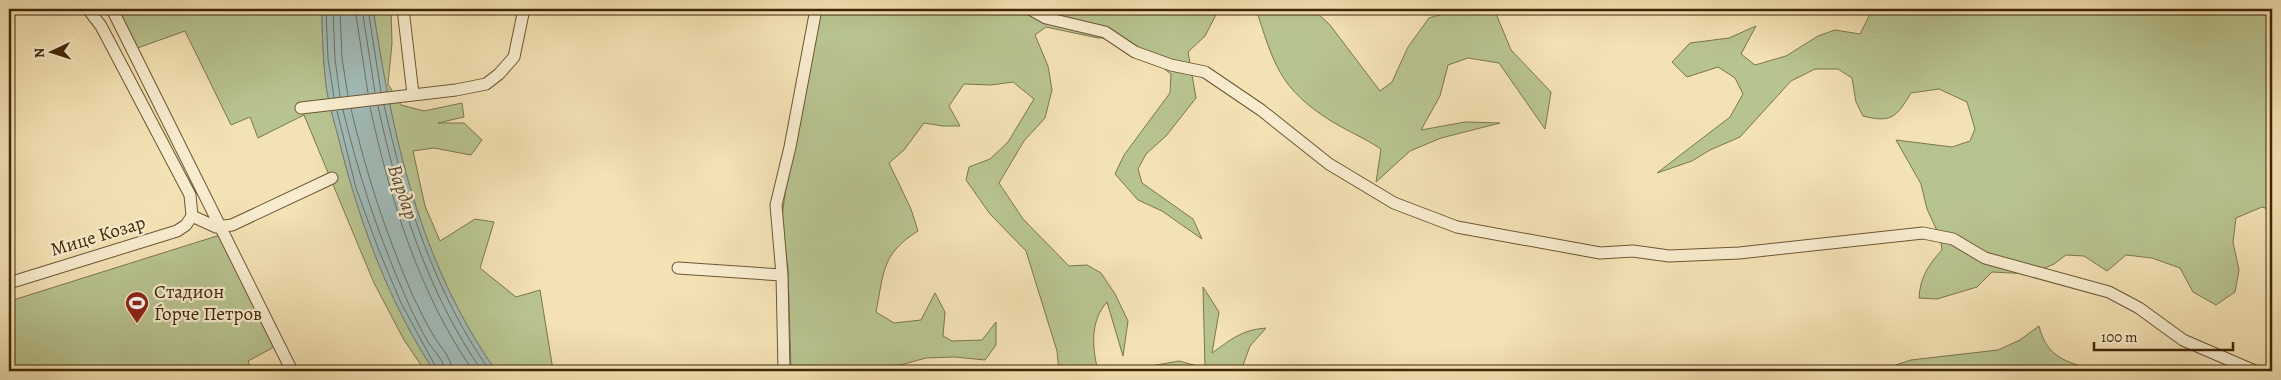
<svg xmlns="http://www.w3.org/2000/svg" width="2281" height="380" font-family="Alegreya,serif">
	<style>
		.green { fill: #b8c490; stroke: #7c764b }
		.water { fill: #a0bbb8; stroke: #7a8071 }
		.lines { fill: none; stroke-linecap: round; stroke-linejoin: round }
		.shore { stroke: #70715f; stroke-width: 1 }
		.minor-casing { stroke: #6d5632; stroke-width: 13 }
		.minor { stroke: #f7ecce; stroke-width: 11 }
		.labels { text-anchor: middle; dominant-baseline: central; stroke-width: 4.5; stroke-linejoin: round; paint-order: stroke }
		.street-label { font-size: 19px; fill: #402706; stroke: #f7ecce }
		.poi-label { font-size: 19px; fill: #402706; stroke: #f7ecce; text-anchor: start }
		.water-label { font-size: 20px; font-style: italic; fill: #584c32; stroke: #f7ecce }
	</style>
	<rect width="100%" height="100%" fill="#f3e2b4"/>
	<filter id="stains"><feTurbulence type="fractalNoise" baseFrequency=".004" numOctaves="4"/><feColorMatrix values="0 0 0 0 .2 0 0 0 0 .09 0 0 0 0 .02 0 0 0 .5 -.17"/></filter>
	<radialGradient id="worn" r=".72"><stop offset=".6" stop-color="#630" stop-opacity="0"/><stop offset="1" stop-color="#630" stop-opacity=".3"/></radialGradient>
	<path class="green" d="M 112,9 L 322,9 C 322,34 323,59 326,85 C 329,106 336,127 341,148 C 361,226 390,304 434,371 L 425,371 L 404,340 L 374,283 L 304,115 L 258,138 L 250,117 L 231,125 L 185,31 L 132,50 Z
		M 373,9 L 391,9 L 392,43 L 388,84 L 401,105 L 424,111 L 462,103 L 464,117 L 438,123 L 464,123 L 482,140 L 471,155 L 434,148 L 413,151 L 425,206 L 440,241 L 475,219 L 494,222 L 480,268 L 516,297 L 540,290 L 553,370 L 558,371 L 496,371 C 419,262 393,138 373,9 Z
		M 821,9 L 1219,9 L 1205,36 L 1188,52 L 1196,98 L 1166,136 L 1146,154 L 1138,169 L 1142,183 L 1193,219 L 1202,239 L 1162,211 L 1138,200 L 1115,174 L 1124,155 L 1170,93 L 1171,74 L 1124,38 L 1098,38 L 1046,27 L 1035,35 L 1048,66 L 1052,90 L 1045,118 L 1024,141 L 999,183 L 1023,219 L 1069,266 L 1087,265 L 1101,273 L 1115,294 L 1128,321 L 1123,356 L 1107,302 C 1090,321 1092,347 1098,371 L 1059,371 L 1057,351 L 1026,251 L 990,214 L 966,180 L 969,167 L 990,159 L 1008,142 L 1034,99 L 1013,82 L 991,85 L 964,84 L 949,106 L 960,126 L 943,126 L 924,123 L 904,150 L 889,163 L 911,209 L 918,231 C 881,254 884,273 876,312 L 894,323 L 921,320 L 935,293 L 945,312 L 943,336 L 952,341 L 982,340 L 996,322 L 996,345 L 985,360 L 955,357 L 926,358 L 900,365 L 876,366 L 873,371 L 791,371 L 788,268 L 781,224 L 789,165 Z
		M 1256,9 L 1313,9 L 1330,25 L 1380,91 L 1392,82 L 1408,47 L 1429,18 L 1460,9 L 1494,9 L 1511,50 L 1551,92 L 1545,129 L 1499,63 L 1468,58 L 1448,65 L 1440,96 L 1421,130 L 1465,122 L 1500,123 L 1441,138 L 1410,151 L 1376,182 L 1381,149 C 1365,138 1347,131 1331,121 C 1279,88 1274,64 1256,9 Z
		M 1865,9 L 2272,9 L 2272,210 L 2262,207 L 2236,218 L 2233,242 L 2239,270 L 2235,292 L 2216,305 L 2193,292 L 2180,268 L 2152,258 L 2126,255 L 2107,271 L 2084,256 L 2066,255 L 2054,264 L 2031,274 L 1992,272 L 1977,287 L 1937,299 L 1919,298 C 1920,278 1928,265 1942,250 L 1940,237 L 1927,209 L 1921,184 L 1896,140 L 1952,147 L 1970,141 L 1975,129 L 1967,102 L 1939,89 L 1911,93 C 1896,118 1891,123 1863,116 L 1856,102 L 1852,78 L 1838,69 L 1815,69 L 1791,81 L 1740,137 L 1710,150 L 1692,161 L 1657,173 L 1730,117 L 1743,94 L 1735,78 L 1718,67 L 1687,77 L 1672,62 L 1690,43 L 1729,38 L 1756,26 L 1741,54 L 1755,65 L 1786,56 L 1818,36 L 1835,30 L 1860,34 L 1869,16 Z
		M 220,235 L 276,346 L 248,361 L 250,366 L 247,371 L 9,371 L 10,301 Z
		M 1203,287 L 1219,312 L 1212,353 C 1232,339 1241,330 1266,328 L 1250,346 L 1241,371 L 1147,371 L 1151,366 L 1179,361 L 1205,368 Z
		M 2039,326 C 2047,359 2068,362 2097,371 L 1877,371 L 1911,360 L 1998,350 L 2020,340 Z"/>
	<path class="water" d="M 322,9 L 373,9 C 393,138 419,262 496,371 L 434,371 C 390,304 361,226 341,148 C 336,127 329,106 326,85 C 323,59 322,34 322,9 Z"/>
	<g class="lines">
		<path class="shore" d="M 326,9 L 328,59 L 334,97
			M 333,9 L 335,59 L 340,97
			M 340,9 L 342,58 L 348,96
			M 355,9 L 368,93
			M 362,9 L 375,92
			M 368,9 L 381,92
			M 384,105 C 405,199 434,292 490,371
			M 378,106 C 398,199 427,292 482,371
			M 370,107 C 390,199 419,293 473,371
			M 351,109 C 367,176 385,231 412,294 C 419,308 426,324 435,338 C 441,348 452,358 452,371
			M 343,110 C 359,176 378,235 406,298 C 412,312 420,328 428,342 C 434,351 444,360 445,371
			M 337,111 L 356,188 L 378,248 L 401,303 L 438,371"/>
		<g class="minor-casing">
			<path id="minor" d="M 112,9 L 292,371
				M 403,9 L 413,94
				M 1030,9 L 1046,18 L 1105,32 L 1135,52 L 1171,65 L 1205,72 L 1261,110 L 1329,164 L 1394,203 L 1457,227 L 1600,253 L 1633,251 L 1669,256 L 1739,253 L 1923,233 L 1953,239 L 1985,258 L 2109,292 L 2139,308 L 2183,340 L 2255,371
				M 9,10 L 13,9
				M 301,108 L 456,90 L 486,84 L 499,74 L 514,57 L 524,9
				M 192,216 L 216,227 L 232,225 L 332,178
				M 678,268 L 782,275
				M 9,283 L 177,231 L 186,225 L 192,216 L 190,195 L 101,26 L 88,9
				M 784,371 L 782,275 L 776,205 L 790,147 L 816,9"/>
		</g>
		<use href="#minor" class="minor"/>
	</g>
	<defs>
		<g id="stadium-pin" transform="scale(1.25)"><path d="M0 17L-7.5 6A9.5 9.5 0 1 1 7.5 6Z" fill="#8f2418" stroke="#f7ecce"/><path d="M0-5a6.5 5 0 1 0 0 10a6.5 5 0 1 0 0-10ZM-3.5-1.8h7v3.6h-7Z" fill="#fff"/></g>
	</defs>
	<g fill-rule="evenodd">
		<use href="#stadium-pin" x="137" y="303"/>
	</g>
	<g class="labels">
		<g class="street-label">
			<text transform="translate(98 236) rotate(-17)">Мице Козар</text>
		</g>
		<g class="poi-label">
			<text x="154" y="292">Стадион<tspan x="154" dy="22">Ѓорче Петров</tspan></text>
		</g>
		<g class="water-label">
			<text transform="translate(403 192) rotate(71)">Вардар</text>
		</g>
	</g>
	<rect width="2281" height="380" fill="none" stroke="#f3e2b4" stroke-width="30"/>
	<rect x="10" y="10" width="2261" height="360" fill="none" stroke="#402706" stroke-width="2.5"/>
	<rect x="15" y="15" width="2251" height="350" fill="none" stroke="#402706"/>
	<g transform="translate(52 52) rotate(266)" stroke="#f7ecce" stroke-width="4" paint-order="stroke">
	<path d="M0-4L9 19L0 12L-9 19Z" fill="#402706"/>
	<text y="-8" font-size="14" font-weight="bold" text-anchor="middle" fill="#402706">N</text>
	</g>
	<path d="M2094 342v8h139v-8" fill="none" stroke="#402706" stroke-width="2.5"/>
	<text x="2101" y="342" font-size="15" fill="#402706" stroke="#f7ecce" stroke-width="4" paint-order="stroke">100 m</text>
	<rect width="100%" height="100%" filter="url(#stains)"/>
	<rect width="100%" height="100%" fill="url(#worn)"/>
</svg>
